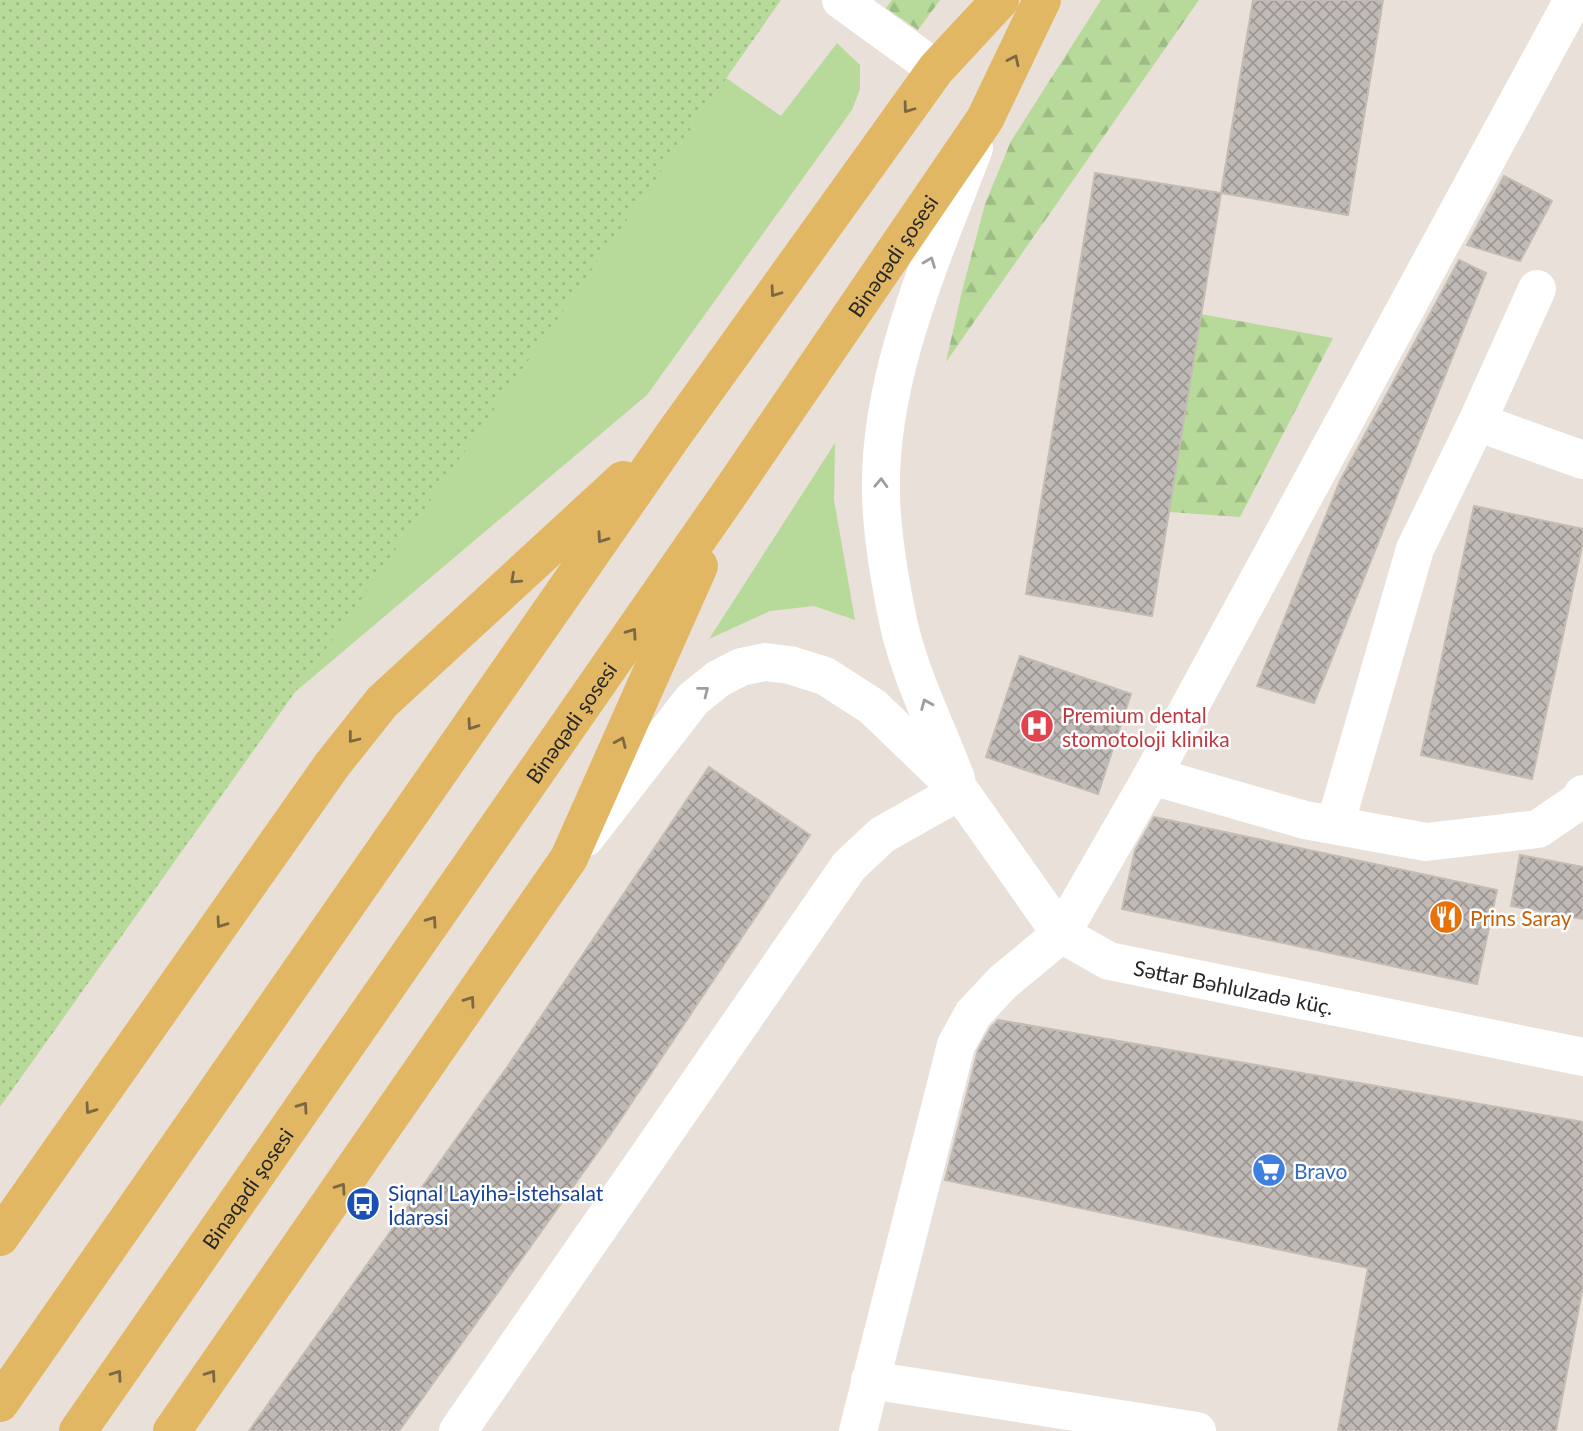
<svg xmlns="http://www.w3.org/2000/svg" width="1583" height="1431" font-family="Lato,sans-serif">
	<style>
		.grass { fill: #b7da9a }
		.forest { fill: url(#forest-firs) }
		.park { fill: url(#park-dots) }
		.building { fill: url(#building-cross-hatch); stroke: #c3bcb4; stroke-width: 2 }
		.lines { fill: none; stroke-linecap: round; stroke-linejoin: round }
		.minor { stroke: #fff; stroke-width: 38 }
		.major { stroke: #e2b764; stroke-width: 38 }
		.oneway { stroke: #7b6842 }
		.oneway2 { stroke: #9e9e9e }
		.labels { text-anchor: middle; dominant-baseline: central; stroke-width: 5; stroke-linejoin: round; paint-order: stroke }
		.street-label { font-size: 21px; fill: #272727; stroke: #fff }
		.health-label { font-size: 21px; fill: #be3a42; stroke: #fff; text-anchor: start }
		.food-label { font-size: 21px; fill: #c56008; stroke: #fff; text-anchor: start }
		.shop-label { font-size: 21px; fill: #366cbe; stroke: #fff; text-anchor: start }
		.transit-label { font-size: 21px; fill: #164399; stroke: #fff; text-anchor: start }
	</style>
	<defs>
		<pattern id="forest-firs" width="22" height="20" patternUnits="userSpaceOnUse" patternTransform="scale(1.75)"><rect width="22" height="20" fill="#b7da9a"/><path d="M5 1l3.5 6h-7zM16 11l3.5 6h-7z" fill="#9dbb85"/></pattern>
		<pattern id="park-dots" width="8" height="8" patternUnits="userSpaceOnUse" patternTransform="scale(1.75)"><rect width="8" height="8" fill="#b7da9a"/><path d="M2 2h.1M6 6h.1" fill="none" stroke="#9dbb85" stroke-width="1.8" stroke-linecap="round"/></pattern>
		<pattern id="building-cross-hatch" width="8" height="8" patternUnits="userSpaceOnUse" patternTransform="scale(1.75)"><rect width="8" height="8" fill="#c0bab6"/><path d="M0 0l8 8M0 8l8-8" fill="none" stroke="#9c9794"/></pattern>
	</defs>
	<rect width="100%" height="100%" fill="#e8e0d9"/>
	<path class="grass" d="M 837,43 L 860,65 L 860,89 L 852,110 L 647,395 L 295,692 L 726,78 L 781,116 Z
		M 835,443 L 834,500 L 855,620 L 814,606 L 770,611 L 709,639 Z"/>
	<path class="forest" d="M 892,0 L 940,0 L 918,30 L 886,8 Z
		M 1101,0 L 1199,0 L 946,362 L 962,291 L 985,204 L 1011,141 Z
		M 1201,314 L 1333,338 L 1240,517 L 1169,512 Z"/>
	<path class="park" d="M 0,0 L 781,0 L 357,605 L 0,1107 Z"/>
	<path class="building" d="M 1253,0 L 1383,0 L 1348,215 L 1221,193 Z
		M 1095,173 L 1221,193 L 1152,616 L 1026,594 Z
		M 1504,176 L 1552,201 L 1520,261 L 1467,245 Z
		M 1459,260 L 1486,273 L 1314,703 L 1257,686 L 1340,481 Z
		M 1474,506 L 1583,529 L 1583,542 L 1532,779 L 1421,755 Z
		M 1020,656 L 1131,694 L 1098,794 L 986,757 Z
		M 709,767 L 810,835 L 612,1132 L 399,1431 L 249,1431 L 510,1063 Z
		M 1154,817 L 1497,890 L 1477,984 L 1122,909 L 1135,850 Z
		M 1520,855 L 1583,867 L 1583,919 L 1511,906 Z
		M 998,1020 L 1583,1122 L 1583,1286 L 1556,1431 L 1338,1431 L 1368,1268 L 945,1180 L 978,1050 L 991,1027 Z"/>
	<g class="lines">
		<g class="minor">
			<path d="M 841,0 L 936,69"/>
			<path d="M 1477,422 L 1583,460"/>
			<path d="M 1152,776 L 1305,820 L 1426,842 L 1538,829 L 1579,801 L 1583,794"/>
			<path d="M 956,779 C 937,728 911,678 899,625 C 890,583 882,537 881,494 C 878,376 933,256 974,148"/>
			<path d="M 1335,825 L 1415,549 L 1477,422 L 1537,289"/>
			<path id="s1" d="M 585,838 L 693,699 L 718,679 L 741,667 L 765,662 L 790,665 L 825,676 L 873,707 L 960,791 L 1061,934 L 1109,961 L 1583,1057"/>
			<path d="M 870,1380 L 1197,1431"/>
			<path d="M 458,1431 L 849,866 L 882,835 L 960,791"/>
			<path d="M 858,1431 L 956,1045 L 973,1014 L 1003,982 L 1061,934 L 1152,776 L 1573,0"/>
		</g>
		<g class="major">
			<path d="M 0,1237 L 332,765 L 382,702 L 623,480"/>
			<path d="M 0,1403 L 674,434 L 936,69 L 1000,0"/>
			<path id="s2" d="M 78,1431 L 736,484 L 985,119 L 1042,0"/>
			<path d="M 172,1431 L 569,858 L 699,566"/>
		</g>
	</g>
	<defs><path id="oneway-chevron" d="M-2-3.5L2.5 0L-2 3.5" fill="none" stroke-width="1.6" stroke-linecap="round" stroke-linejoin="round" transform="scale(1.75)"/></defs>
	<g class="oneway">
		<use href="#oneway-chevron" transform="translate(1014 60) rotate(-64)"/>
		<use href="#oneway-chevron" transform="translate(908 108) rotate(126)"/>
		<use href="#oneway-chevron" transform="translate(775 292) rotate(126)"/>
		<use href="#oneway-chevron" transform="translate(602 538) rotate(125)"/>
		<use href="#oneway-chevron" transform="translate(515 579) rotate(138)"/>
		<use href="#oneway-chevron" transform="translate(632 633) rotate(-55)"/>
		<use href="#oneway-chevron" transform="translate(472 725) rotate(125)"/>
		<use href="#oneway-chevron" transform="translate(353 738) rotate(128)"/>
		<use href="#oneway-chevron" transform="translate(621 742) rotate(-66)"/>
		<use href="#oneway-chevron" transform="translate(432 921) rotate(-55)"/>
		<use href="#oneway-chevron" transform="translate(221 923) rotate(125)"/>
		<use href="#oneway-chevron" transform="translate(470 1001) rotate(-55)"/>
		<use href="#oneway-chevron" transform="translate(303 1107) rotate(-55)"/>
		<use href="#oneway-chevron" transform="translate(90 1109) rotate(125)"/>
		<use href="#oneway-chevron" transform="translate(341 1188) rotate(-55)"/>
		<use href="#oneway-chevron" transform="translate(117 1375) rotate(-55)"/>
		<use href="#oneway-chevron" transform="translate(211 1375) rotate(-55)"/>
	</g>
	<g class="oneway2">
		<use href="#oneway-chevron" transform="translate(930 262) rotate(-69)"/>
		<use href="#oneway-chevron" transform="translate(881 483) rotate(-88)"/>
		<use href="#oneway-chevron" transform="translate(704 691) rotate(-38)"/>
		<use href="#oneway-chevron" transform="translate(926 704) rotate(-113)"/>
	</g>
	<defs>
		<g id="hospital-disc" transform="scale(1.75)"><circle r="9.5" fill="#e0444e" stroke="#fff"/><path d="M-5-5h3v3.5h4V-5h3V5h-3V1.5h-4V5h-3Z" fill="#fff"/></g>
		<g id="restaurant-disc" transform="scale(1.75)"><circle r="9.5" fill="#e8710a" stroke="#fff"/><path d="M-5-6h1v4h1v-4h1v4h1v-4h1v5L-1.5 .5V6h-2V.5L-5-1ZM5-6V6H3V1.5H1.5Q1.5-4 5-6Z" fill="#fff"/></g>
		<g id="supermarket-disc" transform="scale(1.75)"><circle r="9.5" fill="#3f7fe0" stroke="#fff"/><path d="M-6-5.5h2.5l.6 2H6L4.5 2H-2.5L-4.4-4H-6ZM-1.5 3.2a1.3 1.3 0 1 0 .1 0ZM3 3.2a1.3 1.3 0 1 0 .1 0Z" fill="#fff"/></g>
		<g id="bus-disc" transform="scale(1.75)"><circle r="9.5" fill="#1a4fb4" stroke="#fff"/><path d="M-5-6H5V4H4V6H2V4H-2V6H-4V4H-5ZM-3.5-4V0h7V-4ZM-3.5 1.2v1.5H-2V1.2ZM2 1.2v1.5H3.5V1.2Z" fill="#fff"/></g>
	</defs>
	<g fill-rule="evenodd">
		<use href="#hospital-disc" x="1037" y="726"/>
		<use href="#restaurant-disc" x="1446" y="917"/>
		<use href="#supermarket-disc" x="1269" y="1170"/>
		<use href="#bus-disc" x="363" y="1204"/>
	</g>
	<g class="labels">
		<g class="street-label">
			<text stroke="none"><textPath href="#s2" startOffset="1430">Binəqədi şosesi</textPath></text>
			<text stroke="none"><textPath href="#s2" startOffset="863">Binəqədi şosesi</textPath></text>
			<text stroke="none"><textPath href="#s1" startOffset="856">Səttar Bəhlulzadə küç.</textPath></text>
			<text stroke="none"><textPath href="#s2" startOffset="296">Binəqədi şosesi</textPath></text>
		</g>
		<g class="health-label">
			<text x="1062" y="714">Premium dental<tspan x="1062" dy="24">stomotoloji klinika</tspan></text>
		</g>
		<g class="food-label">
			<text x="1470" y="917">Prins Saray</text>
		</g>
		<g class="shop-label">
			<text x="1294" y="1170">Bravo</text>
		</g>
		<g class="transit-label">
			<text x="388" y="1192">Siqnal Layihə-İstehsalat<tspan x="388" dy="24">İdarəsi</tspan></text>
		</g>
	</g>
</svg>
